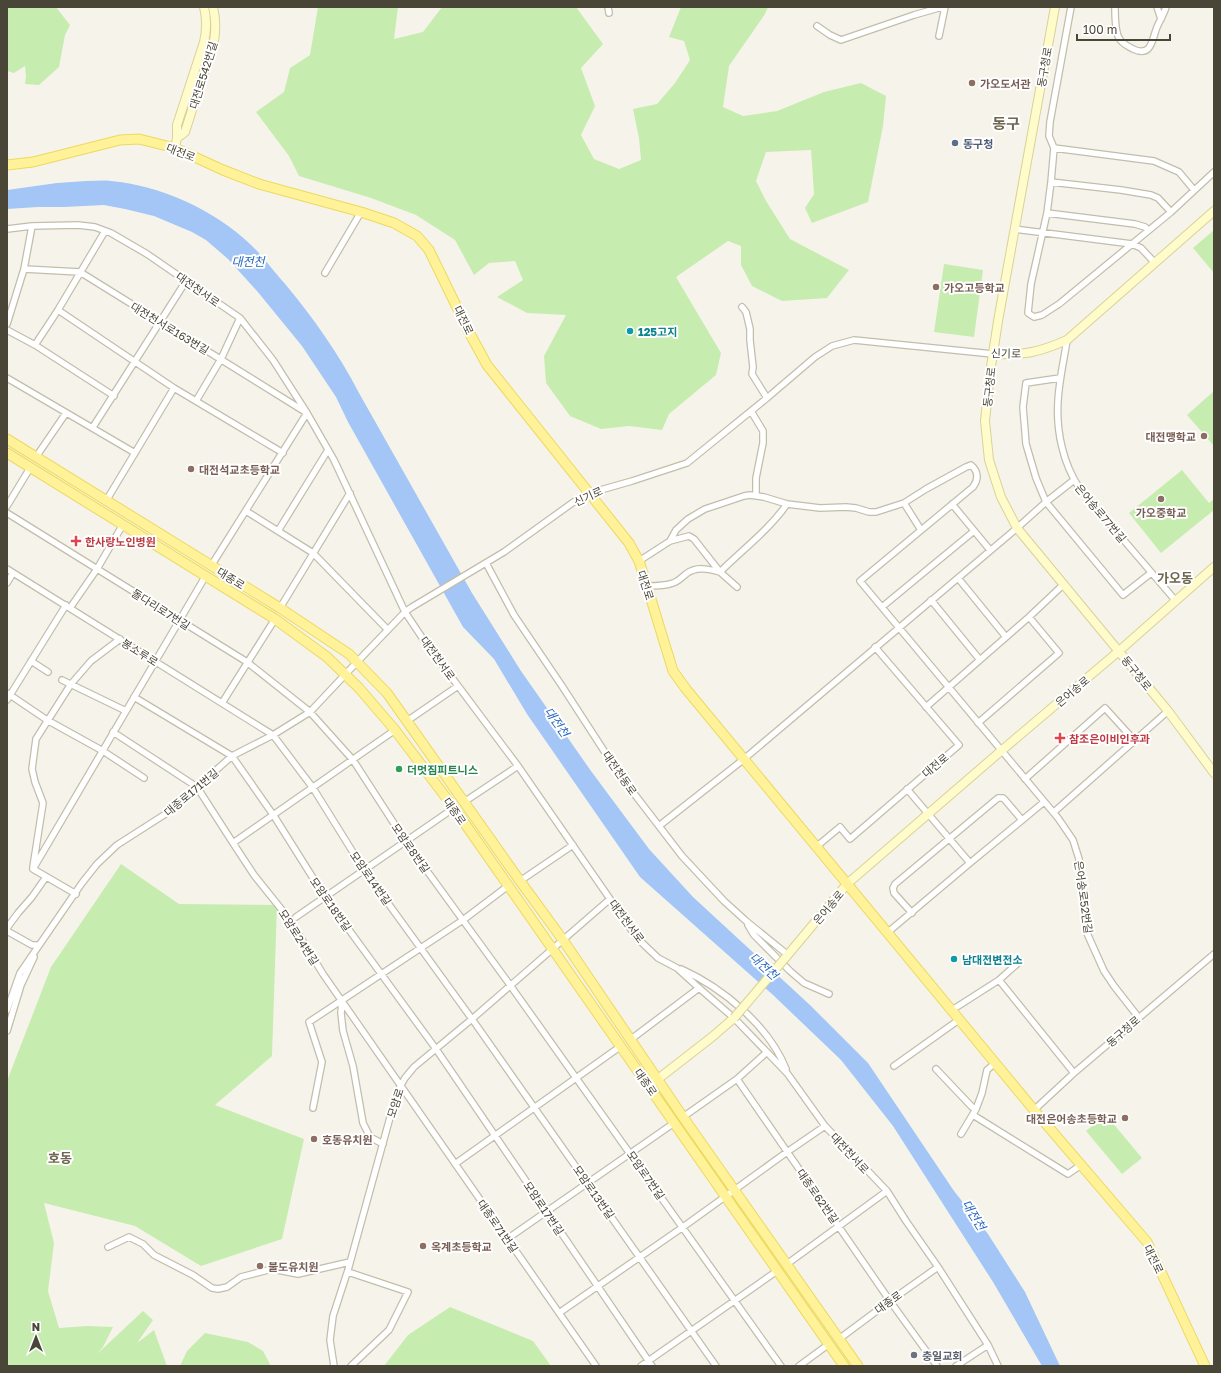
<svg xmlns="http://www.w3.org/2000/svg" width="1221" height="1373" font-family="'Golos Text','Noto Sans KR',sans-serif">
	<style>
		.green { fill: #c7ecb0 }
		.water { fill: #a3c6f6 }
		.lines { fill: none; stroke-linecap: round; stroke-linejoin: round }
		.minor-casing { stroke: #c2beab; stroke-width: 8 }
		.secondary-casing { stroke: #d9d297; stroke-width: 10 }
		.primary-casing { stroke: #ecd961; stroke-width: 11 }
		.minor { stroke: #fff; stroke-width: 5.5 }
		.secondary { stroke: #fffbca; stroke-width: 8 }
		.primary { stroke: #fff299; stroke-width: 9 }
		.secondary-bridge-casing { stroke: #d9d297; stroke-width: 10; stroke-linecap: butt }
		.secondary-bridge { stroke: #fffbca; stroke-width: 8 }
		.education-dot { fill: #8d6e63; stroke: #fff; stroke-width: 1.5 }
		.service-dot { fill: #5c6f8a; stroke: #fff; stroke-width: 1.5 }
		.culture-dot { fill: #0f9aa8; stroke: #fff; stroke-width: 1.5 }
		.health-dot { fill: #e0444e; stroke: #fff; stroke-width: 1.5 }
		.leisure-dot { fill: #2e9e5b; stroke: #fff; stroke-width: 1.5 }
		.worship-dot { fill: #6b7280; stroke: #fff; stroke-width: 1.5 }
		.labels { text-anchor: middle; dominant-baseline: central; stroke-width: 4; stroke-linejoin: round; paint-order: stroke }
		.street-label { font-size: 11px; fill: #4a4637; stroke: #fff }
		.education-label { font-size: 11px; font-weight: bold; fill: #785e54; stroke: #fff; text-anchor: start }
		.service-label { font-size: 11px; font-weight: bold; fill: #4e5e75; stroke: #fff; text-anchor: start }
		.culture-label { font-size: 11px; font-weight: bold; fill: #0d838f; stroke: #fff; text-anchor: start }
		.health-label { font-size: 11px; font-weight: bold; fill: #be3a42; stroke: #fff; text-anchor: start }
		.leisure-label { font-size: 11px; font-weight: bold; fill: #27864d; stroke: #fff; text-anchor: start }
		.worship-label { font-size: 11px; font-weight: bold; fill: #5b616d; stroke: #fff; text-anchor: start }
		.water-label { font-size: 12px; font-style: italic; fill: #2766bf; stroke: #fff }
		.quarter-label { font-size: 13px; font-weight: bold; fill: #6e664d; stroke: #fff }
		.district-label { font-size: 15px; font-weight: bold; fill: #6e664d; stroke: #fff }
	</style>
	<rect width="100%" height="100%" fill="#f6f4ea"/>
	<path class="green" d="M 7,7 L 56,7 L 70,25 L 65,35 L 59,67 L 39,85 L 25,84 L 26,76 L 25,66 L 14,73 L 7,71 Z
		M 318,7 L 398,7 L 394,39 L 423,32 L 442,7 L 576,7 L 603,44 L 581,68 L 595,106 L 581,135 L 594,159 L 619,169 L 641,160 L 639,138 L 633,109 L 657,104 L 675,83 L 690,60 L 684,41 L 669,37 L 681,7 L 768,7 L 765,14 L 729,66 L 723,107 L 743,116 L 777,111 L 824,92 L 861,83 L 886,96 L 883,126 L 868,202 L 812,223 L 805,208 L 814,194 L 811,150 L 766,152 L 756,181 L 766,201 L 790,239 L 849,270 L 827,298 L 782,301 L 752,286 L 741,265 L 741,246 L 728,241 L 676,277 L 721,353 L 716,375 L 669,414 L 662,430 L 629,426 L 601,429 L 570,416 L 546,383 L 544,356 L 566,315 L 527,313 L 497,297 L 523,280 L 515,261 L 489,263 L 474,275 L 455,240 L 416,215 L 371,198 L 299,176 L 289,156 L 256,112 L 284,92 L 290,68 L 310,55 Z
		M 1214,230 L 1214,273 L 1193,248 Z
		M 944,264 L 983,270 L 974,337 L 934,332 Z
		M 1214,391 L 1214,446 L 1187,415 Z
		M 1182,470 L 1209,503 L 1214,499 L 1214,510 L 1161,553 L 1129,513 Z
		M 121,864 L 179,904 L 277,905 L 272,1056 L 215,1105 L 304,1139 L 282,1239 L 201,1266 L 135,1226 L 44,1203 L 54,1243 L 48,1291 L 59,1328 L 87,1326 L 113,1327 L 103,1347 L 97,1354 L 143,1311 L 153,1320 L 137,1343 L 154,1330 L 167,1366 L 7,1366 L 7,1081 L 51,967 Z
		M 1106,1115 L 1142,1158 L 1122,1174 L 1086,1131 Z
		M 450,1307 L 533,1341 L 551,1366 L 384,1366 L 408,1335 Z
		M 205,1333 L 248,1342 L 263,1351 L 271,1366 L 180,1366 L 187,1351 Z"/>
	<path class="water" d="M 86,181 C 94,181 103,180 111,181 C 159,185 215,210 250,244 C 263,256 274,272 286,285 C 314,319 339,354 359,393 L 472,593 L 521,671 L 591,771 L 649,849 L 693,897 L 811,1006 L 868,1063 L 954,1191 L 988,1234 L 1025,1292 L 1060,1366 L 1042,1366 L 993,1282 L 893,1126 L 841,1060 L 772,994 L 640,877 L 527,714 L 494,659 L 463,627 L 348,422 L 336,397 L 302,346 L 257,291 L 228,259 L 206,240 L 192,232 L 154,216 L 125,209 L 104,205 L 64,207 L 38,207 L 7,209 L 7,190 L 57,183 Z"/>
	<g class="lines">
		<g class="minor-casing">
			<path id="minor" d="M 608,7 L 609,13
				M 1071,7 L 1050,122 L 1049,136 L 1054,148 L 1051,182 L 1047,213 L 1031,284 L 1028,313 L 1034,317 L 1042,315 L 1059,304 L 1171,212 L 1214,172
				M 1115,7 C 1115,15 1115,31 1119,38 C 1122,44 1128,46 1133,49 C 1152,58 1152,39 1157,27 C 1160,20 1164,14 1166,7
				M 1157,7 L 1161,19
				M 817,26 L 830,35 L 841,40 L 914,15 L 942,7
				M 939,36 L 945,7
				M 1054,148 L 1154,161 L 1179,172 L 1194,190
				M 1051,182 L 1121,190 L 1151,195 L 1158,198 L 1171,212
				M 1047,213 L 1135,224 L 1145,227 L 1148,230
				M 7,229 L 32,226 L 78,225 L 95,227 L 111,233 L 147,254 L 240,318 L 273,360 L 307,413 L 334,460 L 405,612 L 423,639 L 518,766 L 637,938 L 658,958 L 677,968 L 699,988 L 734,1018 L 787,1073 L 825,1126 L 887,1191 L 906,1221 L 938,1267 L 988,1345 L 998,1366
				M 1014,229 L 1132,244 L 1141,248 L 1155,263
				M 24,269 L 80,272 L 307,413 L 211,566
				M 325,273 L 361,212
				M 742,307 L 746,312 L 750,329 L 750,340 L 753,367 L 752,374 L 767,398
				M 58,310 L 174,388 L 283,453
				M 7,324 L 24,269 L 32,226
				M 7,330 L 35,345 L 114,396
				M 1067,340 C 1064,360 1059,381 1058,401 C 1056,431 1063,464 1080,489 L 1175,600
				M 35,345 L 58,310 L 105,231
				M 7,378 L 135,453
				M 1060,378 L 1026,383 L 1023,407 L 1026,444 L 1036,478 L 1046,502 L 1123,595 L 1151,573
				M 196,401 L 221,359 L 240,318
				M 751,411 L 763,431 L 763,443 L 756,478 L 756,496
				M 93,427 L 186,281
				M 36,457 L 66,413
				M 106,501 L 174,388
				M 904,503 L 921,530
				M 952,504 L 990,550
				M 7,506 L 30,468
				M 246,511 L 313,553 L 388,630
				M 7,513 L 247,662 L 310,712 L 353,760 L 406,842 L 510,985 L 781,1366
				M 278,531 L 328,450
				M 670,541 L 689,536 L 694,539 L 720,572 L 737,587
				M 639,561 L 670,541 L 676,530 L 688,519 L 705,509 L 744,496 L 750,495 L 764,497 L 787,504 L 820,508 L 846,507 L 856,508 L 869,512 L 876,512 L 904,503 L 926,489 L 966,467 L 971,465 C 978,471 979,479 973,487 L 860,581 L 1058,818 L 1073,840 L 1079,859 L 1086,931 L 1104,971 L 1114,986 L 1139,1018
				M 486,563 L 514,615 L 562,686 L 619,774 L 682,856 L 724,901 L 746,921 L 788,955
				M 7,569 L 273,735 L 313,788 L 364,870 L 472,1019 L 716,1366
				M 958,578 L 1006,637
				M 7,583 L 13,573
				M 647,586 C 656,586 665,586 673,583 C 679,581 682,577 686,574 C 696,566 709,569 720,572 C 742,550 769,530 787,504
				M 931,600 L 980,660
				M 882,607 L 974,531
				M 70,608 L 97,569 L 122,526
				M 280,608 L 350,493
				M 31,661 L 48,672
				M 62,680 L 126,711
				M 7,693 L 47,720 L 103,751 L 144,778
				M 134,697 L 232,756 L 274,816 L 325,897 L 436,1049 L 652,1366
				M 7,700 L 66,605
				M 222,703 L 275,619
				M 926,707 L 1029,617 L 1064,584
				M 407,721 L 458,686
				M 978,723 L 1059,653 L 1029,617
				M 113,732 L 197,787 L 233,843 L 254,875 L 290,920 L 323,974 L 596,1366
				M 1025,779 L 1105,708 L 1135,741
				M 907,789 L 970,863
				M 464,802 L 518,766
				M 1054,812 L 1168,711
				M 659,826 L 744,759 L 1017,528 L 1046,502 L 1074,480
				M 233,843 L 395,730
				M 816,847 L 840,827 L 850,839 L 959,745 L 875,647
				M 33,867 L 43,803 L 35,782 L 32,769 L 36,739 L 71,684 L 91,661 L 120,639
				M 33,869 L 205,577
				M 33,869 L 76,894
				M 520,881 L 573,845
				M 912,913 L 894,893 L 893,888 L 895,884 L 998,798 L 1003,798 L 1005,800 L 1022,820
				M 296,917 L 454,808
				M 748,925 L 754,935 L 790,971 L 804,983 L 829,994
				M 7,928 L 18,913 L 32,897 L 46,877
				M 7,931 L 32,945 L 39,945
				M 887,933 L 970,863 L 1044,802
				M 681,969 C 723,988 769,1026 786,1069
				M 999,980 L 1074,1073
				M 342,1001 L 341,1013 L 343,1031 L 353,1066 L 363,1123 L 370,1137 L 383,1144
				M 7,1010 L 20,973 L 31,957 L 82,883 L 97,864 L 117,845 L 167,813 L 197,787 L 232,756 L 273,735 L 310,712 L 357,662 L 405,612 L 412,607 L 504,552 L 575,501 L 590,493 L 632,481 L 687,463 L 767,398 L 815,357 L 832,346 L 854,340 L 993,354
				M 952,1010 L 999,980 L 1018,963
				M 7,1031 L 21,985 L 34,957
				M 630,1040 L 699,988
				M 894,1066 L 960,1019
				M 936,1069 L 972,1107 L 976,1109
				M 737,1079 L 890,1301 L 937,1366
				M 313,1108 L 322,1062 L 309,1022 L 463,920 L 508,886
				M 1034,1110 L 1074,1073 L 1214,954
				M 973,1115 L 1068,1174 L 1081,1165
				M 683,1117 L 737,1079 L 767,1052
				M 961,1134 L 976,1109 L 982,1093 L 987,1070 L 995,1063
				M 455,1164 L 621,1046
				M 507,1239 L 674,1123
				M 108,1247 L 129,1237 L 143,1244 L 154,1255 L 193,1275 L 212,1288 L 218,1289 L 227,1287 L 241,1277 L 272,1269 L 298,1274 L 350,1262
				M 787,1264 L 887,1191
				M 348,1272 L 408,1292 L 389,1330 L 351,1366
				M 559,1313 L 683,1227 L 787,1152 L 825,1126
				M 839,1339 L 890,1301 L 938,1267
				M 334,1366 L 330,1340 L 333,1316 L 348,1270 L 397,1092 L 405,1078 L 414,1067 L 472,1019 L 610,899
				M 641,1366 L 777,1271
				M 799,1366 L 829,1344
				M 956,1366 L 988,1345"/>
		</g>
		<g class="secondary-casing">
			<path id="secondary" d="M 1055,7 L 998,321 L 990,373 L 985,421 L 989,460 L 1001,497 L 1017,528 L 1168,711 L 1214,773
				M 177,138 L 185,132 L 214,41 C 216,29 216,19 213,7
				M 175,148 L 177,138 L 177,125 L 204,42 C 207,29 207,19 204,7
				M 993,354 C 1025,355 1037,353 1067,340 L 1214,211
				M 786,957 L 847,884 L 1001,751 L 1119,651 L 1214,567
				M 649,1086 L 712,1037 L 734,1018"/>
		</g>
		<g class="primary-casing">
			<path id="primary" d="M 7,165 L 33,162 L 120,140 L 139,139 L 175,148 L 223,170 L 259,184 L 361,212 L 394,223 L 417,236 L 429,250 L 469,332 L 487,365 L 629,543 L 639,561 L 647,586 L 673,671 L 686,689 L 1034,1110 L 1147,1242 L 1205,1366
				M 7,439 L 280,608 L 349,654 L 387,693 L 520,881 L 563,940 L 683,1117 L 858,1366
				M 7,453 L 275,619 L 327,657 L 359,688 L 395,730 L 454,808 L 844,1366"/>
		</g>
		<use href="#minor" class="minor"/>
		<use href="#secondary" class="secondary"/>
		<use href="#primary" class="primary"/>
		<g class="secondary-bridge-casing">
			<path id="secondary-bridge" d="M 734,1018 L 786,957"/>
		</g>
		<use href="#secondary-bridge" class="secondary-bridge"/>
	</g>
	<g class="education-dot">
		<circle cx="972" cy="83" r="4"/>
		<circle cx="936" cy="287" r="4"/>
		<circle cx="1204" cy="436" r="4"/>
		<circle cx="191" cy="469" r="4"/>
		<circle cx="1161" cy="499" r="4"/>
		<circle cx="1125" cy="1118" r="4"/>
		<circle cx="314" cy="1139" r="4"/>
		<circle cx="423" cy="1246" r="4"/>
		<circle cx="260" cy="1266" r="4"/>
	</g>
	<circle class="service-dot" cx="955" cy="143" r="4"/>
	<g class="culture-dot">
		<circle cx="630" cy="331" r="4"/>
		<circle cx="954" cy="959" r="4"/>
	</g>
	<g class="health-dot">
		<path d="M74 535h4v4h4v4h-4v4h-4v-4h-4v-4h4z"/>
		<path d="M1058 732h4v4h4v4h-4v4h-4v-4h-4v-4h4z"/>
	</g>
	<circle class="leisure-dot" cx="399" cy="769" r="4"/>
	<circle class="worship-dot" cx="914" cy="1355" r="4"/>
	<g class="labels">
		<g class="street-label">
			<text transform="translate(1044 67) rotate(-80)">동구청로</text>
			<text transform="translate(203 75) rotate(-73)">대전로542번길</text>
			<text transform="translate(181 152) rotate(21)">대전로</text>
			<text transform="translate(198 289) rotate(35)">대전천서로</text>
			<text transform="translate(464 320) rotate(64)">대전로</text>
			<text transform="translate(170 328) rotate(31)">대전천서로163번길</text>
			<text transform="translate(1006 353) rotate(1)">신기로</text>
			<text transform="translate(989 387) rotate(-84)">동구청로</text>
			<text transform="translate(588 496) rotate(-25)">신기로</text>
			<text transform="translate(1101 513) rotate(50)">은어송로77번길</text>
			<text transform="translate(231 578) rotate(32)">대종로</text>
			<text transform="translate(646 585) rotate(72)">대전로</text>
			<text transform="translate(161 609) rotate(32)">돌다리로7번길</text>
			<text transform="translate(140 652) rotate(32)">봉소루로</text>
			<text transform="translate(438 658) rotate(54)">대전천서로</text>
			<text transform="translate(1137 673) rotate(51)">동구청로</text>
			<text transform="translate(1072 691) rotate(-40)">은어송로</text>
			<text transform="translate(935 765) rotate(-40)">대전로</text>
			<text transform="translate(620 773) rotate(55)">대전천동로</text>
			<text transform="translate(191 792) rotate(-40)">대종로171번길</text>
			<text transform="translate(455 811) rotate(55)">대종로</text>
			<text transform="translate(411 848) rotate(55)">모암로8번길</text>
			<text transform="translate(371 878) rotate(55)">모암로14번길</text>
			<text transform="translate(1084 897) rotate(82)">은어송로52번길</text>
			<text transform="translate(331 904) rotate(55)">모암로18번길</text>
			<text transform="translate(828 907) rotate(-50)">은어송로</text>
			<text transform="translate(627 921) rotate(53)">대전천서로</text>
			<text transform="translate(299 937) rotate(57)">모암로24번길</text>
			<text transform="translate(1123 1031) rotate(-41)">동구청로</text>
			<text transform="translate(646 1082) rotate(55)">대종로</text>
			<text transform="translate(395 1103) rotate(-72)">모암로</text>
			<text transform="translate(850 1153) rotate(47)">대전천서로</text>
			<text transform="translate(646 1175) rotate(55)">모암로7번길</text>
			<text transform="translate(594 1192) rotate(55)">모암로13번길</text>
			<text transform="translate(818 1196) rotate(55)">대종로62번길</text>
			<text transform="translate(544 1208) rotate(56)">모암로17번길</text>
			<text transform="translate(498 1226) rotate(55)">대종로71번길</text>
			<text transform="translate(1154 1259) rotate(64)">대전로</text>
			<text transform="translate(888 1302) rotate(-36)">대종로</text>
		</g>
		<g class="education-label">
			<text x="980" y="83">가오도서관</text>
			<text x="944" y="287">가오고등학교</text>
			<text x="1196" y="436" text-anchor="end">대전맹학교</text>
			<text x="199" y="469">대전석교초등학교</text>
			<text x="1161" y="512" text-anchor="middle">가오중학교</text>
			<text x="1117" y="1118" text-anchor="end">대전은어송초등학교</text>
			<text x="322" y="1139">호동유치원</text>
			<text x="431" y="1246">옥계초등학교</text>
			<text x="268" y="1266">불도유치원</text>
		</g>
		<g class="service-label">
			<text x="963" y="143">동구청</text>
		</g>
		<g class="culture-label">
			<text x="638" y="331">125고지</text>
			<text x="962" y="959">남대전변전소</text>
		</g>
		<g class="health-label">
			<text x="85" y="541">한사랑노인병원</text>
			<text x="1069" y="738">참조은이비인후과</text>
		</g>
		<g class="leisure-label">
			<text x="407" y="769">더멋짐피트니스</text>
		</g>
		<g class="worship-label">
			<text x="922" y="1355">충일교회</text>
		</g>
		<g class="water-label">
			<text x="248" y="261">대전천</text>
			<text transform="translate(557 722) rotate(55)">대전천</text>
			<text transform="translate(764 966) rotate(42)">대전천</text>
			<text transform="translate(974 1215) rotate(58)">대전천</text>
		</g>
		<g class="quarter-label">
			<text x="1175" y="578">가오동</text>
			<text x="60" y="1158">호동</text>
		</g>
		<g class="district-label">
			<text x="1006" y="123">동구</text>
		</g>
	</g>
	<rect width="1221" height="1373" fill="none" stroke="#4a4637" stroke-width="16"/>
	<g transform="translate(36 1337)" stroke="#ffffff" stroke-width="3" paint-order="stroke">
	<path d="M0-3L7 15L0 10L-7 15Z" fill="#4a4637"/>
	<text y="-6" font-size="11" font-weight="bold" text-anchor="middle" fill="#4a4637">N</text>
	</g>
	<path d="M1077 34v6h93v-6" fill="none" stroke="#4a4637" stroke-width="2"/>
	<text x="1083" y="34" font-size="12" fill="#4a4637" stroke="#ffffff" stroke-width="3" paint-order="stroke">100 m</text>
</svg>
